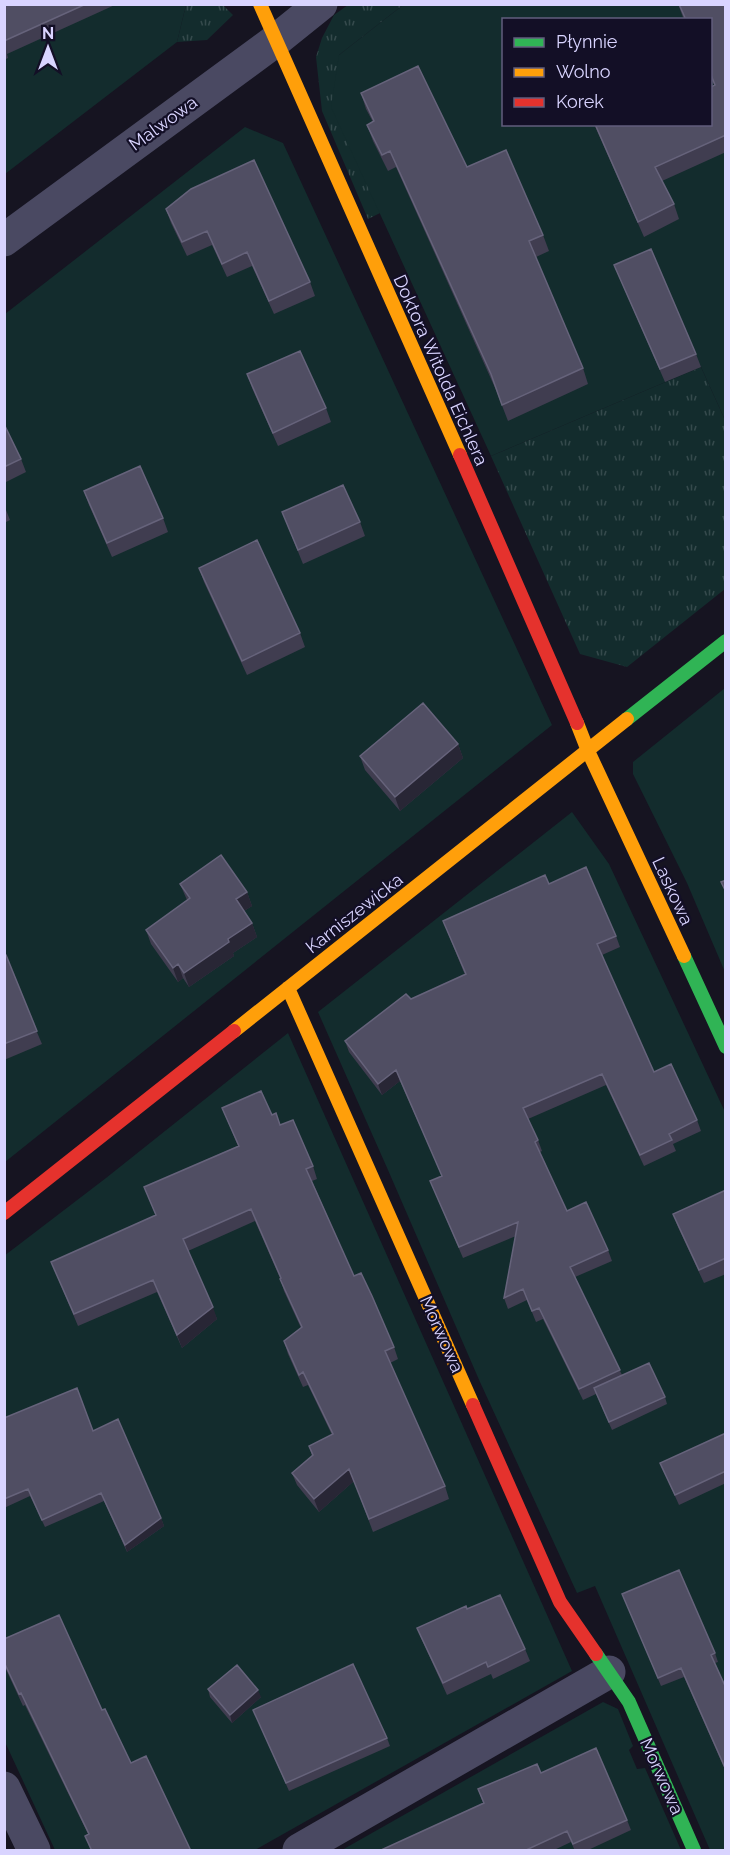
<svg xmlns="http://www.w3.org/2000/svg" width="730" height="1855" font-family="Raleway,sans-serif">
	<style>
		.grass { fill: url(#grass-tufts) }
		.green { fill: #132c2d; fill-rule: evenodd }
		.lines { fill: none; stroke-linecap: round; stroke-linejoin: round }
		.street { stroke: #4a4962; stroke-width: 33 }
		.fast { stroke: #30b455; stroke-width: 14 }
		.slow { stroke: #ff9f0a; stroke-width: 14 }
		.jam { stroke: #e5322d; stroke-width: 14 }
		.wall { fill: #403d50 }
		.shaded-wall { fill: #282635 }
		.building { fill: #504e63; stroke: #66637b; stroke-width: 1.5 }
		.labels { text-anchor: middle; dominant-baseline: central; stroke-width: 4.5; stroke-linejoin: round; paint-order: stroke }
		.street-label { font-size: 18px; fill: #d9d4ff; stroke: #130f26 }
	</style>
	<defs>
		<pattern id="grass-tufts" width="24" height="20" patternUnits="userSpaceOnUse" patternTransform="scale(1.5)"><rect width="24" height="20" fill="#132c2d"/><path d="M3 7l-1-3M5 7V3M7 7l1-3M15 17l-1-3M17 17v-4M19 17l1-3" fill="none" stroke="#354a4c"/></pattern>
	</defs>
	<rect width="100%" height="100%" fill="#161421"/>
	<path class="grass" d="M 186,5 L 223,5 L 233,15 L 207,40 L 177,42 Z
		M 348,5 L 403,5 L 339,55 L 380,213 L 368,219 L 322,111 L 316,57 L 322,38 L 334,15 Z
		M 701,367 L 725,420 L 725,589 L 627,667 L 580,654 L 491,456 Z"/>
	<path class="green" d="M 5,5 L 186,5 L 177,42 L 5,174 Z
		M 403,5 L 725,5 L 725,420 L 701,367 L 491,456 L 331,107 L 339,55 ZM 504,20 L 710,20 L 710,124 L 504,124 Z
		M 245,127 L 283,143 L 552,725 L 5,1162 L 5,314 Z
		M 725,688 L 725,972 L 687,883 L 633,774 L 633,762 Z
		M 572,812 L 609,864 L 725,1112 L 725,1850 L 710,1850 L 595,1586 L 577,1593 L 480,1382 L 388,1170 L 318,1012 Z
		M 288,1033 L 572,1671 L 255,1850 L 55,1850 L 5,1742 L 4,1256 L 106,1178 Z
		M 603,1702 L 618,1709 L 633,1746 L 629,1750 L 637,1769 L 645,1768 L 681,1850 L 342,1850 Z"/>
	<g class="lines">
		<path class="street" d="M 4,240 L 275,41 L 321,4
			M 4,1788 L 34,1850
			M 299,1850 L 609,1672"/>
		<path class="fast" d="M 627,719 L 726,641
			M 684,956 L 726,1047
			M 596,1654 L 629,1702 L 694,1850"/>
		<path class="slow" d="M 260,4 L 460,455
			M 577,723 L 588,751 L 684,956
			M 288,988 L 473,1405
			M 234,1031 L 627,719"/>
		<path class="jam" d="M 460,455 L 577,723
			M 4,1213 L 234,1031
			M 473,1405 L 560,1602 L 596,1654"/>
	</g>
	<path class="wall" d="M 4,4 L 117,4 L 7,54 L 8,58 L 4,60 Z
		M 678,4 L 726,4 L 726,152 L 662,181 L 674,204 L 679,219 L 644,237 L 594,124 L 711,124 L 714,85 L 711,78 L 711,20 L 684,20 Z
		M 361,93 L 467,167 L 543,235 L 549,251 L 536,257 L 583,368 L 588,384 L 508,421 L 496,390 L 396,167 L 388,171 L 373,141 L 367,125 L 373,122 L 366,109 Z
		M 166,209 L 310,282 L 315,296 L 274,314 L 252,266 L 227,277 L 212,245 L 187,256 L 171,223 Z
		M 614,265 L 696,354 L 701,367 L 665,382 L 619,277 Z
		M 247,374 L 326,408 L 331,422 L 278,446 L 252,388 Z
		M 4,424 L 21,459 L 26,472 L 4,483 Z
		M 84,491 L 163,518 L 168,532 L 112,557 L 89,505 Z
		M 4,505 L 10,520 L 4,523 Z
		M 282,512 L 360,522 L 365,536 L 303,564 Z
		M 199,568 L 300,633 L 305,647 L 247,675 L 204,582 Z
		M 458,744 L 463,758 L 400,811 L 365,770 L 360,756 Z
		M 180,884 L 247,892 L 252,906 L 244,911 L 252,923 L 257,937 L 233,953 L 234,956 L 189,987 L 183,978 L 178,982 L 151,944 L 146,930 L 187,900 Z
		M 549,884 L 616,936 L 620,947 L 602,955 L 654,1072 L 697,1120 L 701,1131 L 673,1144 L 676,1151 L 644,1166 L 606,1085 L 528,1119 L 538,1140 L 542,1151 L 540,1152 L 567,1211 L 608,1250 L 612,1261 L 575,1277 L 622,1375 L 665,1397 L 667,1404 L 612,1430 L 596,1394 L 583,1400 L 543,1319 L 536,1322 L 527,1300 L 508,1309 L 504,1298 L 516,1236 L 463,1258 L 430,1181 L 442,1176 L 400,1081 L 382,1095 L 349,1052 L 345,1041 L 411,999 L 465,975 L 443,921 Z
		M 4,955 L 42,1044 L 4,1060 Z
		M 222,1108 L 272,1115 L 276,1113 L 280,1125 L 313,1166 L 317,1179 L 312,1181 L 354,1276 L 394,1347 L 398,1359 L 390,1363 L 445,1486 L 449,1499 L 373,1532 L 354,1481 L 319,1512 L 297,1485 L 292,1473 L 312,1456 L 309,1446 L 332,1435 L 308,1385 L 303,1387 L 288,1354 L 284,1341 L 301,1328 L 284,1291 L 280,1278 L 255,1221 L 188,1251 L 217,1319 L 182,1348 L 157,1292 L 78,1326 L 51,1262 L 156,1216 L 144,1187 L 238,1146 Z
		M 726,1190 L 726,1274 L 704,1283 L 678,1227 L 673,1214 Z
		M 4,1418 L 93,1431 L 161,1518 L 164,1526 L 127,1552 L 104,1501 L 45,1527 L 30,1496 L 4,1508 Z
		M 726,1433 L 726,1483 L 679,1505 L 660,1463 Z
		M 622,1594 L 715,1653 L 718,1662 L 715,1663 L 726,1688 L 726,1772 L 684,1677 L 661,1686 Z
		M 467,1609 L 525,1649 L 530,1661 L 493,1679 L 491,1674 L 447,1695 L 422,1640 L 417,1628 Z
		M 4,1639 L 102,1710 L 131,1763 L 191,1851 L 91,1851 L 85,1836 L 88,1834 L 25,1705 L 23,1706 L 4,1665 Z
		M 208,1689 L 261,1697 L 232,1723 L 210,1697 Z
		M 253,1710 L 387,1738 L 390,1746 L 289,1791 Z
		M 541,1773 L 627,1820 L 631,1830 L 586,1851 L 575,1851 L 571,1842 L 552,1851 L 379,1851 L 483,1803 L 478,1789 Z"/>
	<path class="shaded-wall" d="M 458,744 L 463,758 L 400,811 L 395,797 Z
		M 247,892 L 252,906 L 241,913 L 236,899 Z
		M 252,923 L 257,937 L 233,953 L 234,956 L 189,987 L 184,973 L 228,939 Z
		M 178,964 L 183,978 L 178,982 L 173,968 Z
		M 396,1070 L 400,1081 L 382,1095 L 378,1084 Z
		M 213,1307 L 217,1319 L 182,1348 L 177,1335 Z
		M 349,1469 L 354,1481 L 319,1512 L 314,1499 Z
		M 161,1518 L 164,1526 L 127,1552 L 125,1545 Z
		M 258,1690 L 261,1697 L 232,1723 L 230,1715 Z"/>
	<path class="building" d="M 4,4 L 86,4 L 4,41 Z
		M 679,4 L 726,4 L 726,135 L 655,167 L 674,204 L 638,222 L 595,124 L 711,124 L 711,87 L 715,85 L 711,75 L 711,20 L 686,20 Z
		M 418,66 L 467,167 L 506,150 L 543,235 L 529,241 L 583,368 L 502,405 L 491,374 L 390,151 L 382,155 L 367,125 L 374,121 L 361,93 Z
		M 254,160 L 310,282 L 269,301 L 247,252 L 222,264 L 207,231 L 182,242 L 166,209 L 191,189 Z
		M 651,249 L 696,354 L 660,369 L 614,265 Z
		M 300,351 L 326,408 L 273,433 L 247,374 Z
		M 4,424 L 21,459 L 4,467 Z
		M 140,466 L 163,518 L 107,543 L 84,491 Z
		M 343,485 L 360,522 L 298,550 L 282,512 Z
		M 257,540 L 300,633 L 242,661 L 199,568 Z
		M 423,703 L 458,744 L 395,797 L 360,756 Z
		M 221,855 L 247,892 L 236,899 L 252,923 L 228,939 L 229,942 L 184,973 L 178,964 L 173,968 L 146,930 L 190,898 L 180,884 Z
		M 586,867 L 616,936 L 597,944 L 654,1072 L 671,1064 L 697,1120 L 669,1134 L 672,1140 L 640,1155 L 602,1074 L 523,1108 L 538,1140 L 535,1142 L 567,1211 L 586,1202 L 608,1250 L 570,1267 L 620,1370 L 579,1389 L 539,1308 L 532,1311 L 523,1289 L 504,1298 L 518,1222 L 459,1247 L 430,1181 L 442,1176 L 396,1070 L 378,1084 L 345,1041 L 406,994 L 411,999 L 466,974 L 443,921 L 545,875 L 549,884 Z
		M 726,880 L 726,892 L 721,882 Z
		M 4,955 L 6,955 L 37,1031 L 4,1044 Z
		M 261,1091 L 272,1115 L 276,1113 L 280,1125 L 293,1120 L 313,1166 L 306,1169 L 354,1276 L 361,1273 L 372,1296 L 394,1347 L 385,1351 L 445,1486 L 369,1519 L 349,1469 L 314,1499 L 292,1473 L 313,1455 L 309,1446 L 333,1434 L 303,1372 L 299,1375 L 284,1341 L 302,1327 L 280,1279 L 281,1278 L 251,1209 L 183,1239 L 213,1307 L 177,1335 L 153,1280 L 74,1314 L 51,1262 L 156,1215 L 144,1187 L 239,1146 L 222,1108 Z
		M 726,1190 L 726,1258 L 699,1270 L 673,1214 Z
		M 649,1363 L 665,1397 L 609,1422 L 594,1388 Z
		M 77,1388 L 93,1431 L 118,1419 L 161,1518 L 125,1545 L 101,1493 L 42,1520 L 28,1489 L 4,1499 L 4,1418 Z
		M 726,1433 L 726,1471 L 675,1495 L 660,1463 Z
		M 679,1570 L 715,1653 L 711,1655 L 726,1688 L 726,1770 L 681,1668 L 658,1678 L 622,1594 Z
		M 500,1595 L 525,1649 L 488,1667 L 486,1662 L 443,1683 L 417,1628 L 466,1606 L 467,1609 Z
		M 59,1615 L 102,1710 L 105,1709 L 131,1763 L 146,1756 L 191,1851 L 92,1851 L 85,1836 L 89,1834 L 21,1693 L 19,1694 L 4,1662 L 4,1639 Z
		M 353,1664 L 387,1738 L 286,1783 L 253,1710 Z
		M 237,1665 L 258,1690 L 230,1715 L 208,1689 Z
		M 596,1748 L 627,1820 L 573,1844 L 567,1831 L 524,1851 L 379,1851 L 484,1803 L 478,1789 L 537,1764 L 541,1773 Z"/>
	<g class="labels">
		<g class="street-label">
			<text transform="translate(163 123) rotate(-36)">Malwowa</text>
			<text transform="translate(441 370) rotate(66)">Doktora Witolda Eichlera</text>
			<text transform="translate(673 891) rotate(65)">Laskowa</text>
			<text transform="translate(354 913) rotate(-38)">Karniszewicka</text>
			<text transform="translate(442 1334) rotate(66)">Morwowa</text>
			<text transform="translate(662 1776) rotate(66)">Morwowa</text>
		</g>
	</g>
	<rect width="730" height="1855" fill="none" stroke="#d9d4ff" stroke-width="12"/>
	<rect x="502" y="18" width="210" height="108" fill="#130f26" stroke="#625e7d" stroke-width="1.5"/>
	<rect x="514" y="38" width="30" height="9" fill="#30b455" stroke="#625e7d" stroke-width="1.5"/>
	<text x="556" y="48" font-size="18" fill="#d9d4ff">Płynnie</text>
	<rect x="514" y="68" width="30" height="9" fill="#ff9f0a" stroke="#625e7d" stroke-width="1.5"/>
	<text x="556" y="78" font-size="18" fill="#d9d4ff">Wolno</text>
	<rect x="514" y="98" width="30" height="9" fill="#e5322d" stroke="#625e7d" stroke-width="1.5"/>
	<text x="556" y="108" font-size="18" fill="#d9d4ff">Korek</text>
	<g transform="translate(48 48)" stroke="#130f26" stroke-width="4.5" paint-order="stroke">
	<path d="M0-4.5L10 22L0 15L-10 22Z" fill="#d9d4ff"/>
	<text y="-9" font-size="16" font-weight="bold" text-anchor="middle" fill="#d9d4ff">N</text>
	</g>
</svg>
